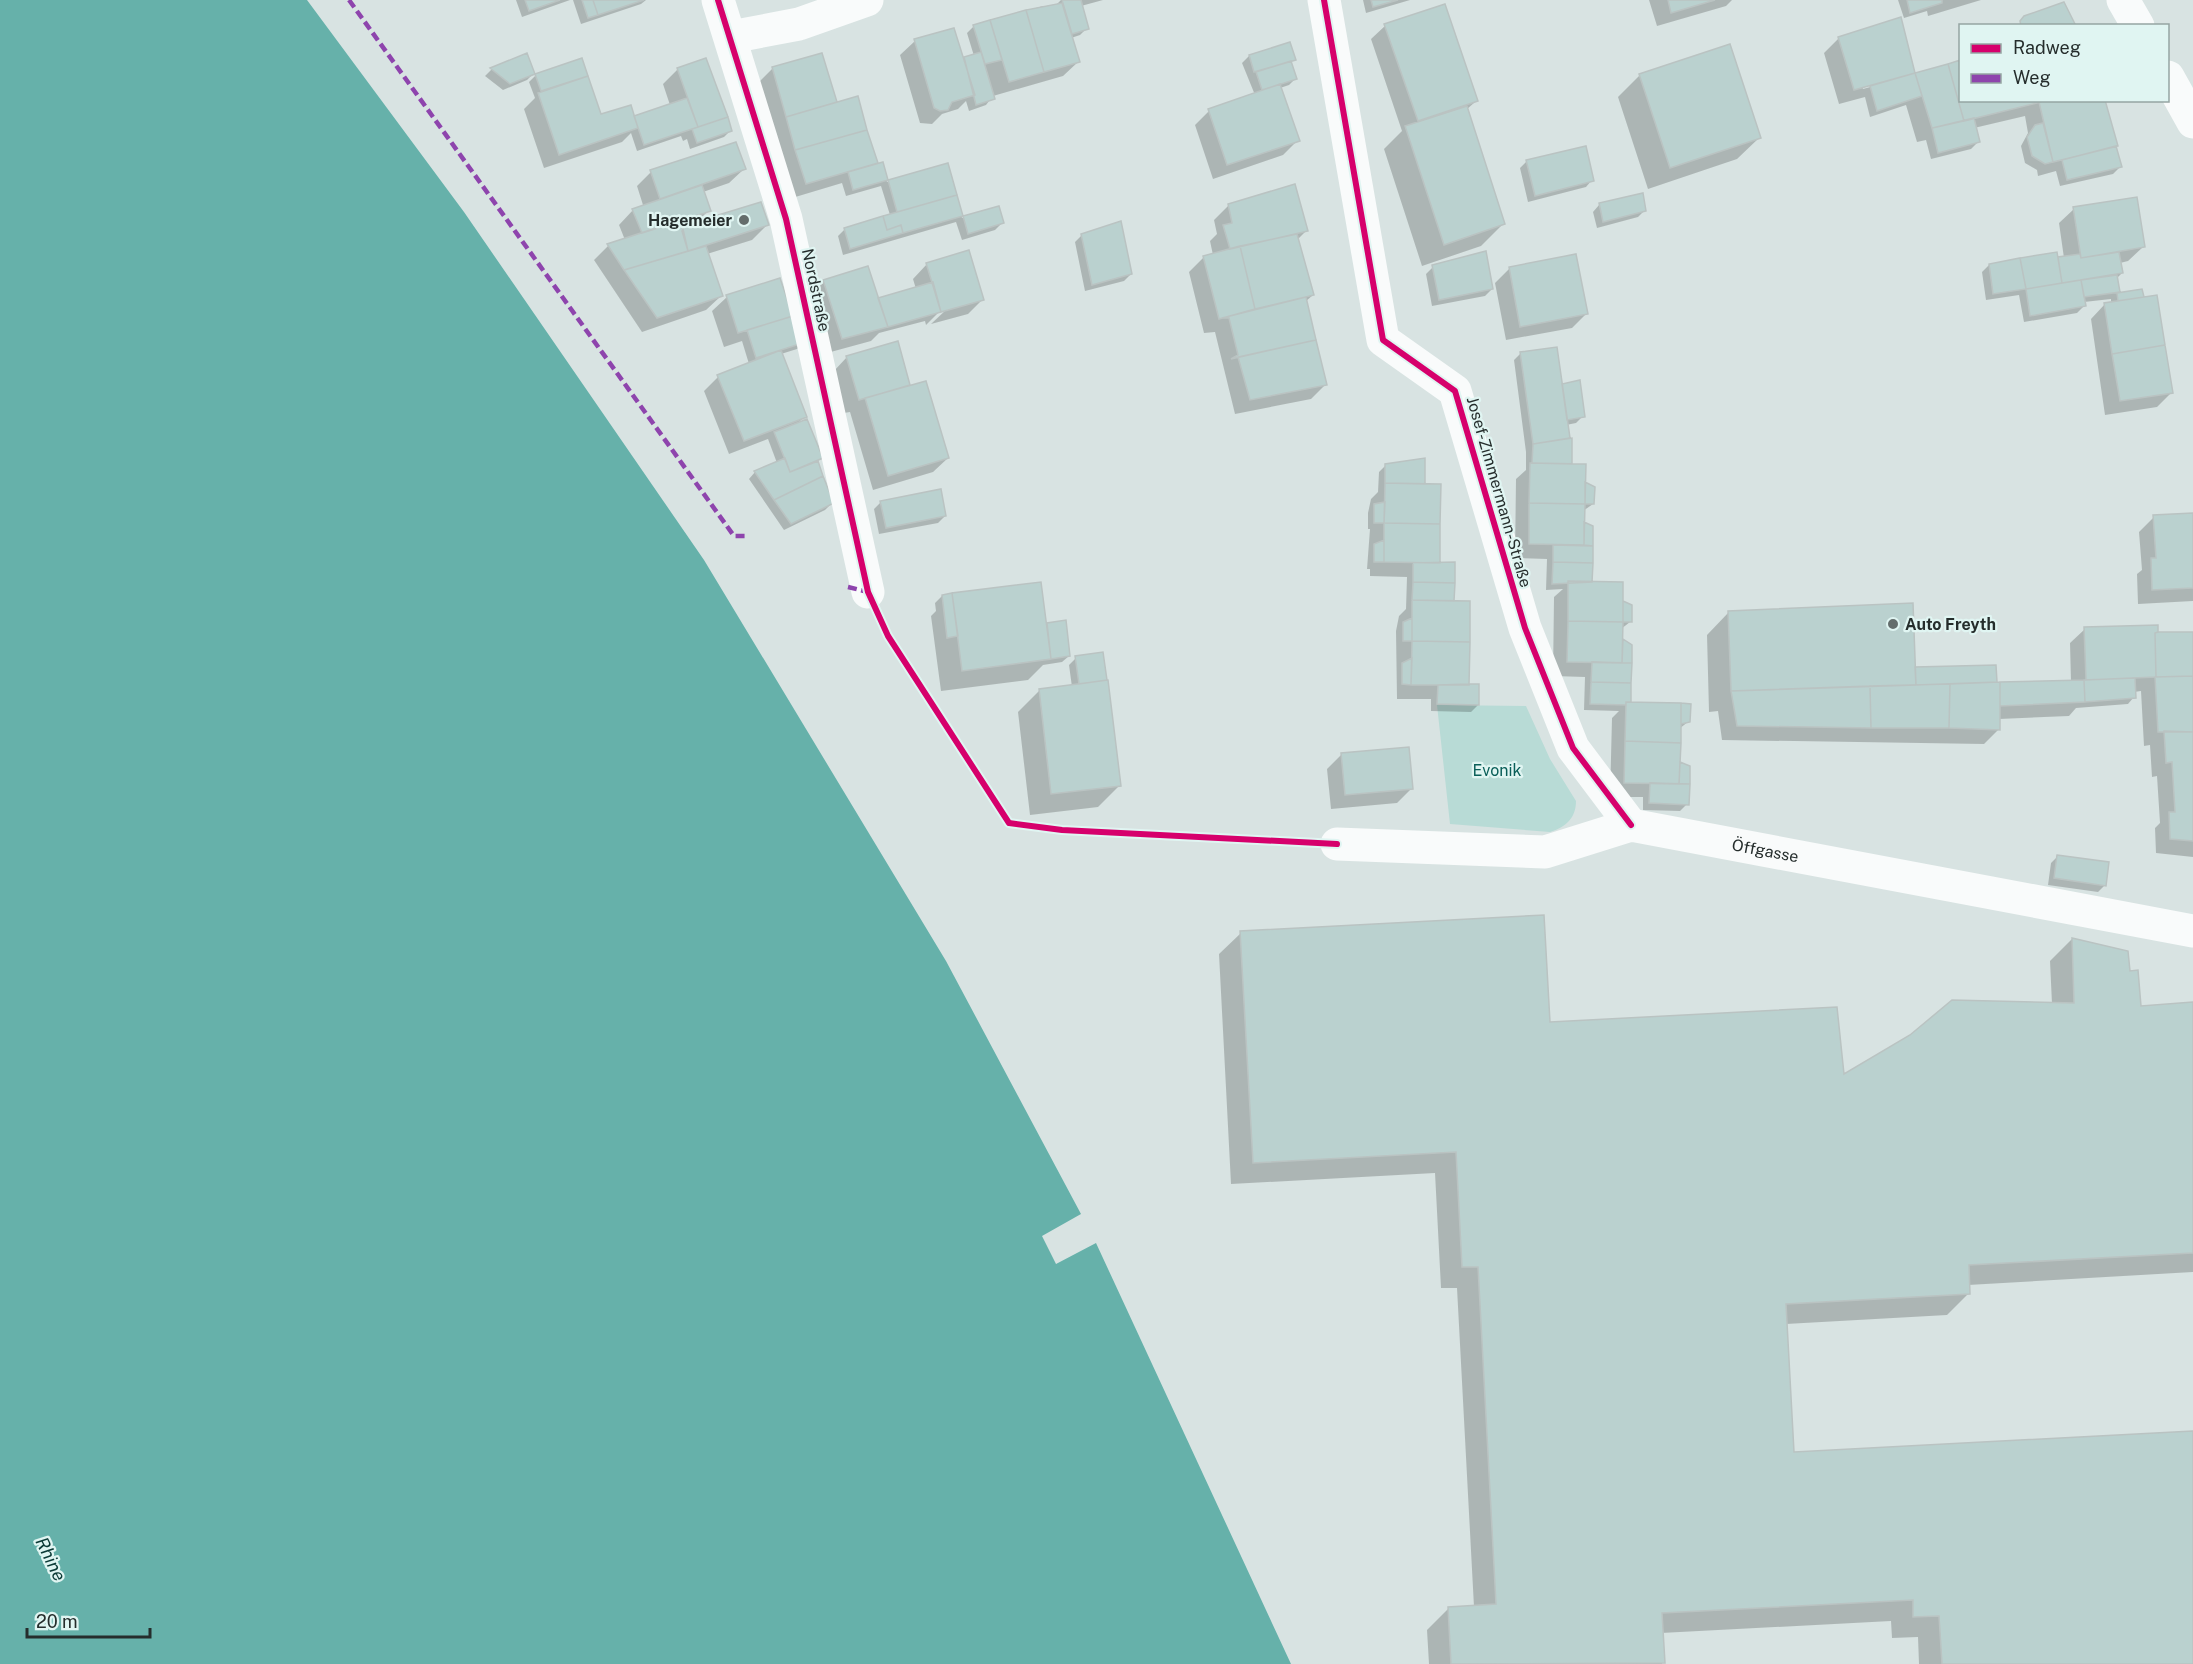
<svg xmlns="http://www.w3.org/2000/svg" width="2193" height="1664" font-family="'Public Sans',sans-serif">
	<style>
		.green { fill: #b8dbd6 }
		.water { fill: #66b1aa }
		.shadow { fill: #0003; fill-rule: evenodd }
		.building { fill: #bad1cf; stroke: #bac3c2; stroke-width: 1.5 }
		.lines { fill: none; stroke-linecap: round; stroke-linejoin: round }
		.street { stroke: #f9fbfb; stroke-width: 33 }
		.quiet { stroke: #8e44ad; stroke-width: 4.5; stroke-dasharray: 9 4.5; stroke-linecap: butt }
		.cycleway-casing { stroke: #e0f5f2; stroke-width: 10 }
		.cycleway { stroke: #d6006c; stroke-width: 6 }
		.poi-dot { fill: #646d6c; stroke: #e0f5f2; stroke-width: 2 }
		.labels { text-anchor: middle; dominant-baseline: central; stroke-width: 4.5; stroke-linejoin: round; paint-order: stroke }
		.poi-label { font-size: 16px; font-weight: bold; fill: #252d2c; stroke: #e0f5f2; text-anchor: end }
		.street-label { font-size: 16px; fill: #252d2c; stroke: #e0f5f2 }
		.park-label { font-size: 16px; fill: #0a5f59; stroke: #e0f5f2 }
		.water-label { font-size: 18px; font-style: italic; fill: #0b3a36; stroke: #e0f5f2 }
	</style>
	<rect width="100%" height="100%" fill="#d8e3e2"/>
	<path class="green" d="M 1437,705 L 1526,706 L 1550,759 L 1576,801 C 1576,818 1566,827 1550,832 L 1450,824 Z"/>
	<path class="water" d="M 0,0 L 307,0 L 464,212 L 704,560 L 946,961 L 1081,1214 L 1042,1236 L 1056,1264 L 1096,1243 L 1291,1664 L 0,1664 Z"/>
	<path class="shadow" d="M 516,0 L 570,0 L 522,17 Z
		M 573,0 L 646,0 L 641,4 L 581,24 Z
		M 1061,0 L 1103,0 L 1081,6 L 1087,28 L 1080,35 L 1071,38 L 1078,62 L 1063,76 L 993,96 L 986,105 L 969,111 L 966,101 L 958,109 L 942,114 L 932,124 L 920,123 L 900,55 L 915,41 L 963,60 L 974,56 L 967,33 L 974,26 L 1043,6 L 1044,9 L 1055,6 Z
		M 1363,0 L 1410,0 L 1366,13 Z
		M 1649,0 L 1732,0 L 1726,6 L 1657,26 Z
		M 1898,0 L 1981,0 L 1928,16 L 1927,11 L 1904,18 Z
		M 1900,19 L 1914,75 L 1960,62 L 1960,100 L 2104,100 L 2120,167 L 2113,174 L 2060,186 L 2056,171 L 2038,176 L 2037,170 L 2025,163 L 2021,146 L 2028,133 L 2025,116 L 1974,128 L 1978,142 L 1971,149 L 1931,159 L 1926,140 L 1917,142 L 1906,105 L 1870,117 L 1865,97 L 1839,104 L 1824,53 L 1839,38 ZM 1899,76 L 1899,79 L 1863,89 L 1862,86 Z
		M 1386,25 L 1475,102 L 1466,110 L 1503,224 L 1481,246 L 1422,266 L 1384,149 L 1402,131 L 1371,39 Z
		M 1729,46 L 1759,138 L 1737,159 L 1648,189 L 1618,97 L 1639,76 Z
		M 526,55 L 534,73 L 527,80 L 503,90 L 485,76 L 491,70 Z
		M 821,55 L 836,104 L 876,163 L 872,167 L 882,164 L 887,182 L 947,164 L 962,218 L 998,208 L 1002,223 L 995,230 L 962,240 L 956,222 L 843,255 L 838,236 L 845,229 L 890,215 L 881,186 L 846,196 L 842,183 L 792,198 L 758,83 L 772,69 Z
		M 1249,56 L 1294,59 L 1290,63 L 1296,78 L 1289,85 L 1280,88 L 1298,140 L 1283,155 L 1213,179 L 1195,125 L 1209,111 L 1255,95 L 1242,63 Z
		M 581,60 L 600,116 L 634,118 L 670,105 L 663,84 L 677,70 L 705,60 L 731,130 L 724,137 L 690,149 L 687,139 L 683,141 L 681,136 L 637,151 L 631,133 L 622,142 L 544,168 L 524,109 L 535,98 L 529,82 L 536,75 ZM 710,121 L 695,129 L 694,127 Z
		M 1527,161 L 1592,180 L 1586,187 L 1528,202 L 1520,168 Z
		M 744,169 L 729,183 L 703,192 L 709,210 L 696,223 L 767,225 L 752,240 L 707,254 L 721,296 L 706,310 L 642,332 L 594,260 L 608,246 L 625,240 L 619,225 L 633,210 L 643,205 L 637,186 L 651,172 Z
		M 1599,205 L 1645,210 L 1638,217 L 1597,228 L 1593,212 Z
		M 1228,206 L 1306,231 L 1297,240 L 1313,295 L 1305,302 L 1325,385 L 1311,399 L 1235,414 L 1215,332 L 1204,333 L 1189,272 L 1204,257 L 1213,255 L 1210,241 L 1217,234 L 1214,220 Z
		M 2074,209 L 2143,247 L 2128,261 L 2120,263 L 2122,273 L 2116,279 L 2119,293 L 2171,393 L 2157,407 L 2105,415 L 2091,319 L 2105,304 L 2111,303 L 2111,299 L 2084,302 L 2084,306 L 2077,313 L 2024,322 L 2019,295 L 1986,300 L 1982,272 L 1989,265 L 2064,258 L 2059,223 Z
		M 1082,235 L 1131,274 L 1124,281 L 1085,291 L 1075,242 Z
		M 927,264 L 982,300 L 968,314 L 931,324 L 948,308 L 945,306 L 926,325 L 925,321 L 879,333 L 871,341 L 827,353 L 809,296 L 824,282 L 877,300 L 916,289 L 913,279 Z
		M 1433,267 L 1492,289 L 1485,296 L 1432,306 L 1426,274 Z
		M 1510,268 L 1586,314 L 1572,328 L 1506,340 L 1495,283 Z
		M 727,297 L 804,342 L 797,349 L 781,354 L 805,416 L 796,425 L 821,458 L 817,462 L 832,503 L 825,510 L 784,530 L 749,479 L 755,472 L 777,463 L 768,439 L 729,454 L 704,391 L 718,377 L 749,364 L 742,341 L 724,347 L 712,311 Z
		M 897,343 L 909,387 L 948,458 L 933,472 L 873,490 L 850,412 L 844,413 L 833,372 L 847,357 Z
		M 1521,353 L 1561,386 L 1583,416 L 1576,423 L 1566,425 L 1570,463 L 1593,504 L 1583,511 L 1583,526 L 1592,527 L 1591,581 L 1622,602 L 1630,622 L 1621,629 L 1629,701 L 1627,704 L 1689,721 L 1679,729 L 1678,766 L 1687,804 L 1680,811 L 1643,810 L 1643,797 L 1610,797 L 1612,718 L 1619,711 L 1584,710 L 1585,677 L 1553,676 L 1554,597 L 1563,589 L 1546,590 L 1547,559 L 1515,558 L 1516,479 L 1526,470 L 1526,452 L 1514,360 Z
		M 1386,465 L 1423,485 L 1438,564 L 1453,600 L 1467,686 L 1478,705 L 1471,712 L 1431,711 L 1431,699 L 1397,699 L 1396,631 L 1399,616 L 1406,609 L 1407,577 L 1370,576 L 1370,569 L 1367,569 L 1370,529 L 1368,529 L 1368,513 L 1371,499 L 1378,492 L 1379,472 Z
		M 881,502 L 945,516 L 938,523 L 879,534 L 874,509 Z
		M 2193,515 L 2193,601 L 2138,604 L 2137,574 L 2142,570 L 2139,532 L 2154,517 Z
		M 942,596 L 1046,626 L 1047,624 L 1069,656 L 1062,662 L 1043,665 L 1028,680 L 941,691 L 931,616 L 936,611 L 935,603 Z
		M 1728,613 L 1914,669 L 1995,682 L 1993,684 L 2071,682 L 2070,643 L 2085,629 L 2157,634 L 2193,633 L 2193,857 L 2156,853 L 2155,828 L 2160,823 L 2157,776 L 2152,777 L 2150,745 L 2144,746 L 2141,691 L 2134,692 L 2134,697 L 2128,704 L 2076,708 L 2069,716 L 1999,719 L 1999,729 L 1984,744 L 1722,740 L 1718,711 L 1709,712 L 1707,635 Z
		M 1076,658 L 1105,680 L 1102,683 L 1120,785 L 1098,807 L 1030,815 L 1018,712 L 1039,691 L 1072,687 L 1069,665 Z
		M 1342,754 L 1411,789 L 1397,803 L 1331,809 L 1327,769 Z
		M 2058,856 L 2105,885 L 2098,892 L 2048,885 L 2051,863 Z
		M 1241,933 L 1548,1024 L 1842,1077 L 2052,1004 L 2050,961 L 2072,939 L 2127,952 L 2129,972 L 2139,1008 L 2193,1004 L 2193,1272 L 1968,1285 L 1969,1293 L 1947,1315 L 1786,1324 L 1793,1454 L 2193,1432 L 2193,1664 L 1919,1664 L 1918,1637 L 1892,1638 L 1891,1621 L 1661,1633 L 1662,1664 L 1429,1664 L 1427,1630 L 1449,1608 L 1474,1607 L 1457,1288 L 1441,1288 L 1435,1173 L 1231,1184 L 1219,954 Z"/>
	<path class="building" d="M 525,0 L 560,0 L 529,11 Z
		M 582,0 L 593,0 L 598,15 L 588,18 Z
		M 593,0 L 644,0 L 598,15 Z
		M 1062,0 L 1081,0 L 1089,29 L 1072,34 Z
		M 1371,0 L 1398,0 L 1373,7 Z
		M 1668,0 L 1715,0 L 1671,13 Z
		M 1907,0 L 1942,0 L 1942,3 L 1910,13 Z
		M 2064,2 L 2076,26 L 2021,26 L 2020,21 L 2024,16 Z
		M 1062,3 L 1080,62 L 1044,72 L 1026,10 Z
		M 1445,4 L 1478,101 L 1418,121 L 1384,24 Z
		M 1026,10 L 1044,72 L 1009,82 L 990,20 Z
		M 1901,17 L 1915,73 L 1854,90 L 1838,37 Z
		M 990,20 L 1002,60 L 985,64 L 973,25 Z
		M 954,28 L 975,95 L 952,102 L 948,110 L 940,111 L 934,108 L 914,39 Z
		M 1290,42 L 1296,60 L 1254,72 L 1249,55 Z
		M 1730,44 L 1761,138 L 1670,168 L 1639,74 Z
		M 981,52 L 995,99 L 976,105 L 964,57 Z
		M 527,53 L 535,74 L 510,84 L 490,68 Z
		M 822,53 L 837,102 L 786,117 L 772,67 Z
		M 582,58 L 588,76 L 541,91 L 535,74 Z
		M 706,58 L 728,117 L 698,127 L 677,68 Z
		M 1960,60 L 1960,100 L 2041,102 L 1964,121 L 1948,64 Z
		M 1291,61 L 1297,79 L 1262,90 L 1256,72 Z
		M 1948,64 L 1964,121 L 1932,128 L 1915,73 Z
		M 1915,73 L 1922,96 L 1877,111 L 1870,86 Z
		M 588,76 L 601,114 L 631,105 L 638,128 L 559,155 L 538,93 Z
		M 1280,84 L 1300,141 L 1227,165 L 1208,109 Z
		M 858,96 L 867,130 L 795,150 L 786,117 Z
		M 687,98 L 698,127 L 644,145 L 634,116 Z
		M 2047,100 L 2105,100 L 2118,146 L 2053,162 L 2039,102 Z
		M 1467,106 L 1505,224 L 1444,245 L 1405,126 Z
		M 728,117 L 732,131 L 697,143 L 692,129 Z
		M 1974,118 L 1980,142 L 1938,153 L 1932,128 Z
		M 2043,123 L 2053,162 L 2045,164 L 2032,156 L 2027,137 L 2035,125 Z
		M 867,130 L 878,163 L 806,184 L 795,150 Z
		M 736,142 L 746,169 L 660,199 L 650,170 Z
		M 1586,146 L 1594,181 L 1535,196 L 1526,160 Z
		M 2116,146 L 2122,167 L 2067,180 L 2062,160 Z
		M 883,162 L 888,180 L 853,190 L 848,172 Z
		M 948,163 L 957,195 L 897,212 L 888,180 Z
		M 1295,184 L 1308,231 L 1230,249 L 1223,225 L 1232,223 L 1228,204 Z
		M 702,185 L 711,211 L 642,233 L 632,209 Z
		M 1643,193 L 1646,211 L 1603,222 L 1599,203 Z
		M 957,195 L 963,216 L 903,233 L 901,225 L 887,230 L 883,216 Z
		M 2137,197 L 2145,247 L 2081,258 L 2073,207 Z
		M 761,202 L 769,225 L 688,251 L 682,231 L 685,225 Z
		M 999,206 L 1004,223 L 968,234 L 963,216 Z
		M 883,216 L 887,230 L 901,225 L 903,233 L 850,249 L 844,228 Z
		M 678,221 L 683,229 L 688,251 L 624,270 L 607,244 Z
		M 1121,221 L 1132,274 L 1092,285 L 1081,234 Z
		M 1297,234 L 1314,295 L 1255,309 L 1240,246 Z
		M 706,246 L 723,296 L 657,318 L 624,270 Z
		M 1240,246 L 1255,309 L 1219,319 L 1203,256 Z
		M 969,250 L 984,300 L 941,312 L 926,263 Z
		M 1486,251 L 1493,289 L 1439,300 L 1432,265 Z
		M 2057,252 L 2062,283 L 2026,289 L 2020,258 Z
		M 2119,252 L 2123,273 L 2062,283 L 2058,257 L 2080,254 L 2081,258 Z
		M 1576,254 L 1588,314 L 1520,327 L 1509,267 Z
		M 2020,258 L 2026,289 L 1993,294 L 1989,264 Z
		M 868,266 L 888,327 L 842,339 L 823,280 Z
		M 2117,275 L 2120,292 L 2084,297 L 2081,280 Z
		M 780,278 L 793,316 L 738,333 L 726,295 Z
		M 2081,280 L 2086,306 L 2030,316 L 2026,289 Z
		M 933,282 L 941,312 L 888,327 L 878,298 Z
		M 2142,289 L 2144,297 L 2118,301 L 2117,293 Z
		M 2157,295 L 2165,345 L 2112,354 L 2104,303 Z
		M 1306,297 L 1316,340 L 1231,359 L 1238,355 L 1229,318 L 1222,318 Z
		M 793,316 L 806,342 L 756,358 L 747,330 Z
		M 1316,340 L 1327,385 L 1250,400 L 1238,357 Z
		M 898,341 L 910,385 L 859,400 L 846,356 Z
		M 2165,345 L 2173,393 L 2120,401 L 2112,354 Z
		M 1557,347 L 1570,438 L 1533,444 L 1520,352 Z
		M 781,350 L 807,417 L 744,441 L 717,375 Z
		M 1580,380 L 1585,417 L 1567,420 L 1562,384 Z
		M 926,381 L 949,458 L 888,476 L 865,398 Z
		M 807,419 L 823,458 L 790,472 L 774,432 Z
		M 1572,438 L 1572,464 L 1532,463 L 1533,444 Z
		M 785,458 L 790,472 L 818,461 L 823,476 L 774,500 L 754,471 Z
		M 1425,458 L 1425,484 L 1385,483 L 1385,464 Z
		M 1530,463 L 1586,464 L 1585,504 L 1529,503 Z
		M 823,476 L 834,503 L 791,524 L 774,500 Z
		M 1585,482 L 1595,487 L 1594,504 L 1585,504 Z
		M 1385,483 L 1441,484 L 1440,524 L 1384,523 Z
		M 941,489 L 946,516 L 886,528 L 880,501 Z
		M 1385,502 L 1384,523 L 1374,523 L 1374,504 Z
		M 1529,503 L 1585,504 L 1584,545 L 1529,544 Z
		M 2193,513 L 2193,588 L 2152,590 L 2151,558 L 2156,558 L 2153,515 Z
		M 1584,522 L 1593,526 L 1593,546 L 1584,545 Z
		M 1384,523 L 1440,524 L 1440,563 L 1384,562 Z
		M 1384,540 L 1384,562 L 1374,562 L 1374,544 Z
		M 1553,545 L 1593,546 L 1593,563 L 1553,562 Z
		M 1455,562 L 1455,583 L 1413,582 L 1413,563 Z
		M 1553,562 L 1593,563 L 1592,582 L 1552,584 Z
		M 1568,581 L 1623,582 L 1623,622 L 1568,621 Z
		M 1041,582 L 1051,659 L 962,671 L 952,593 Z
		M 1413,582 L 1455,583 L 1454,601 L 1412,600 Z
		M 952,593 L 958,636 L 947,638 L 942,595 Z
		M 1412,600 L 1470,601 L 1470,642 L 1412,641 Z
		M 1623,601 L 1632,605 L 1632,622 L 1623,622 Z
		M 1913,603 L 1916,685 L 1731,691 L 1728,611 Z
		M 1412,618 L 1412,641 L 1403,641 L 1403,622 Z
		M 1066,620 L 1070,656 L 1051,659 L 1047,623 Z
		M 1568,621 L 1623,622 L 1622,663 L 1567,662 Z
		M 2158,625 L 2158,632 L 2155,633 L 2156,677 L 2086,680 L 2084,627 Z
		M 2158,632 L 2193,632 L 2193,676 L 2156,677 L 2155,633 Z
		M 1623,639 L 1632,645 L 1632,663 L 1622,663 Z
		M 1412,641 L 1470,642 L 1469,685 L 1411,685 Z
		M 1103,652 L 1107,680 L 1079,684 L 1075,656 Z
		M 1412,658 L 1411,685 L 1402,684 L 1402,663 Z
		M 1592,662 L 1632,663 L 1631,683 L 1591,682 Z
		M 1996,665 L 1997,682 L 1916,685 L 1915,667 Z
		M 2193,676 L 2193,732 L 2158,732 L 2155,677 Z
		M 2135,678 L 2136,698 L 2085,702 L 2084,680 Z
		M 1108,680 L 1121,786 L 1051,794 L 1039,689 Z
		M 2084,680 L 2085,702 L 2000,706 L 2000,682 Z
		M 1591,682 L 1631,683 L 1631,702 L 1626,702 L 1626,705 L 1590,704 Z
		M 2000,682 L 2000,730 L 1949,728 L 1950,684 Z
		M 1469,684 L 1479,684 L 1479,705 L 1437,704 L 1438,685 Z
		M 1950,684 L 1949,728 L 1871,728 L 1870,686 Z
		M 1870,686 L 1871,728 L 1737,726 L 1731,691 Z
		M 1626,702 L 1681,703 L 1681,743 L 1625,741 Z
		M 1681,703 L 1691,704 L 1690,722 L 1681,724 Z
		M 2164,731 L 2193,732 L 2193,841 L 2170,839 L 2169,812 L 2175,812 L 2172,762 L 2166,763 Z
		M 1625,741 L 1681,743 L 1679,784 L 1624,783 Z
		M 1409,747 L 1413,789 L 1345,795 L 1341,753 Z
		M 1680,762 L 1690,766 L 1690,784 L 1679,784 Z
		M 1650,783 L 1690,784 L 1689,805 L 1649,803 Z
		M 2057,855 L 2109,862 L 2106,886 L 2054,878 Z
		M 1544,915 L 1550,1022 L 1837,1007 L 1844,1074 L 1910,1035 L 1952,1000 L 2074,1003 L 2072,938 L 2128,951 L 2130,971 L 2138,970 L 2141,1006 L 2193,1002 L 2193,1253 L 1969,1265 L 1970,1294 L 1786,1304 L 1794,1452 L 2193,1431 L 2193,1664 L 1942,1664 L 1939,1616 L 1913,1617 L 1913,1600 L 1662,1613 L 1665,1663 L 1451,1664 L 1448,1607 L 1496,1604 L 1478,1267 L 1462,1267 L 1456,1152 L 1253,1163 L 1240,931 Z"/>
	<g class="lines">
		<g class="street">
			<path d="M 718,0 L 786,219 L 868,592"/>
			<path d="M 1324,0 L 1383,340 L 1455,391 L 1525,628 L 1573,748 L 1631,825"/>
			<path d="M 2123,0 L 2138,26"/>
			<path d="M 731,37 L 799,24 L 867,0"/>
			<path d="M 2168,77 L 2193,122"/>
			<path id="s1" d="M 1337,844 L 1545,852 L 1631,825 L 2193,931"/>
		</g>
		<path class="quiet" d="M 349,0 L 734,536 L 749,536
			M 848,587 L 868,592 L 869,595"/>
		<g class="cycleway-casing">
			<path id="cycleway" d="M 718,0 L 786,219 L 868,592 L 888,636 L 1009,823 L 1062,830 L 1337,844
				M 1324,0 L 1383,340 L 1455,391 L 1525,628 L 1573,748 L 1631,825"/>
		</g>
		<use href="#cycleway" class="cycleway"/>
	</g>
	<g class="poi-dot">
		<circle cx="744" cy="220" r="6"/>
		<circle cx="1893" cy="624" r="6"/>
	</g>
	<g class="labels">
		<g class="poi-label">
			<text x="732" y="220">Hagemeier</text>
			<text x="1905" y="624" text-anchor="start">Auto Freyth</text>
		</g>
		<g class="street-label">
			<text transform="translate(816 290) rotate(78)">Nordstraße</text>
			<text transform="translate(1499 492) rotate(74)">Josef-Zimmermann-Straße</text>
			<text stroke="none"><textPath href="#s1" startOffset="435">Öffgasse</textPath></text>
		</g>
		<g class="park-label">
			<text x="1497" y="770">Evonik</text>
		</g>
		<g class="water-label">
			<text transform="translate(51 1559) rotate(64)">Rhine</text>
		</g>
	</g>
	<rect x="1959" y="24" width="210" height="78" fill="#e0f5f2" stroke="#95a5a3" stroke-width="1.5"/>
	<rect x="1971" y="44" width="30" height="9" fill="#d6006c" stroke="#95a5a3" stroke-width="1.5"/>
	<text x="2013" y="54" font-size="18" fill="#252d2c">Radweg</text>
	<rect x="1971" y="74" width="30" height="9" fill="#8e44ad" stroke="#95a5a3" stroke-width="1.5"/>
	<text x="2013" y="84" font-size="18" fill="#252d2c">Weg</text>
	<path d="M27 1628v9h123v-9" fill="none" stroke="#252d2c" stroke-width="3"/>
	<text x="36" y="1628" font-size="18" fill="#252d2c" stroke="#e0f5f2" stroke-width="4.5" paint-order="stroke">20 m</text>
</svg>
